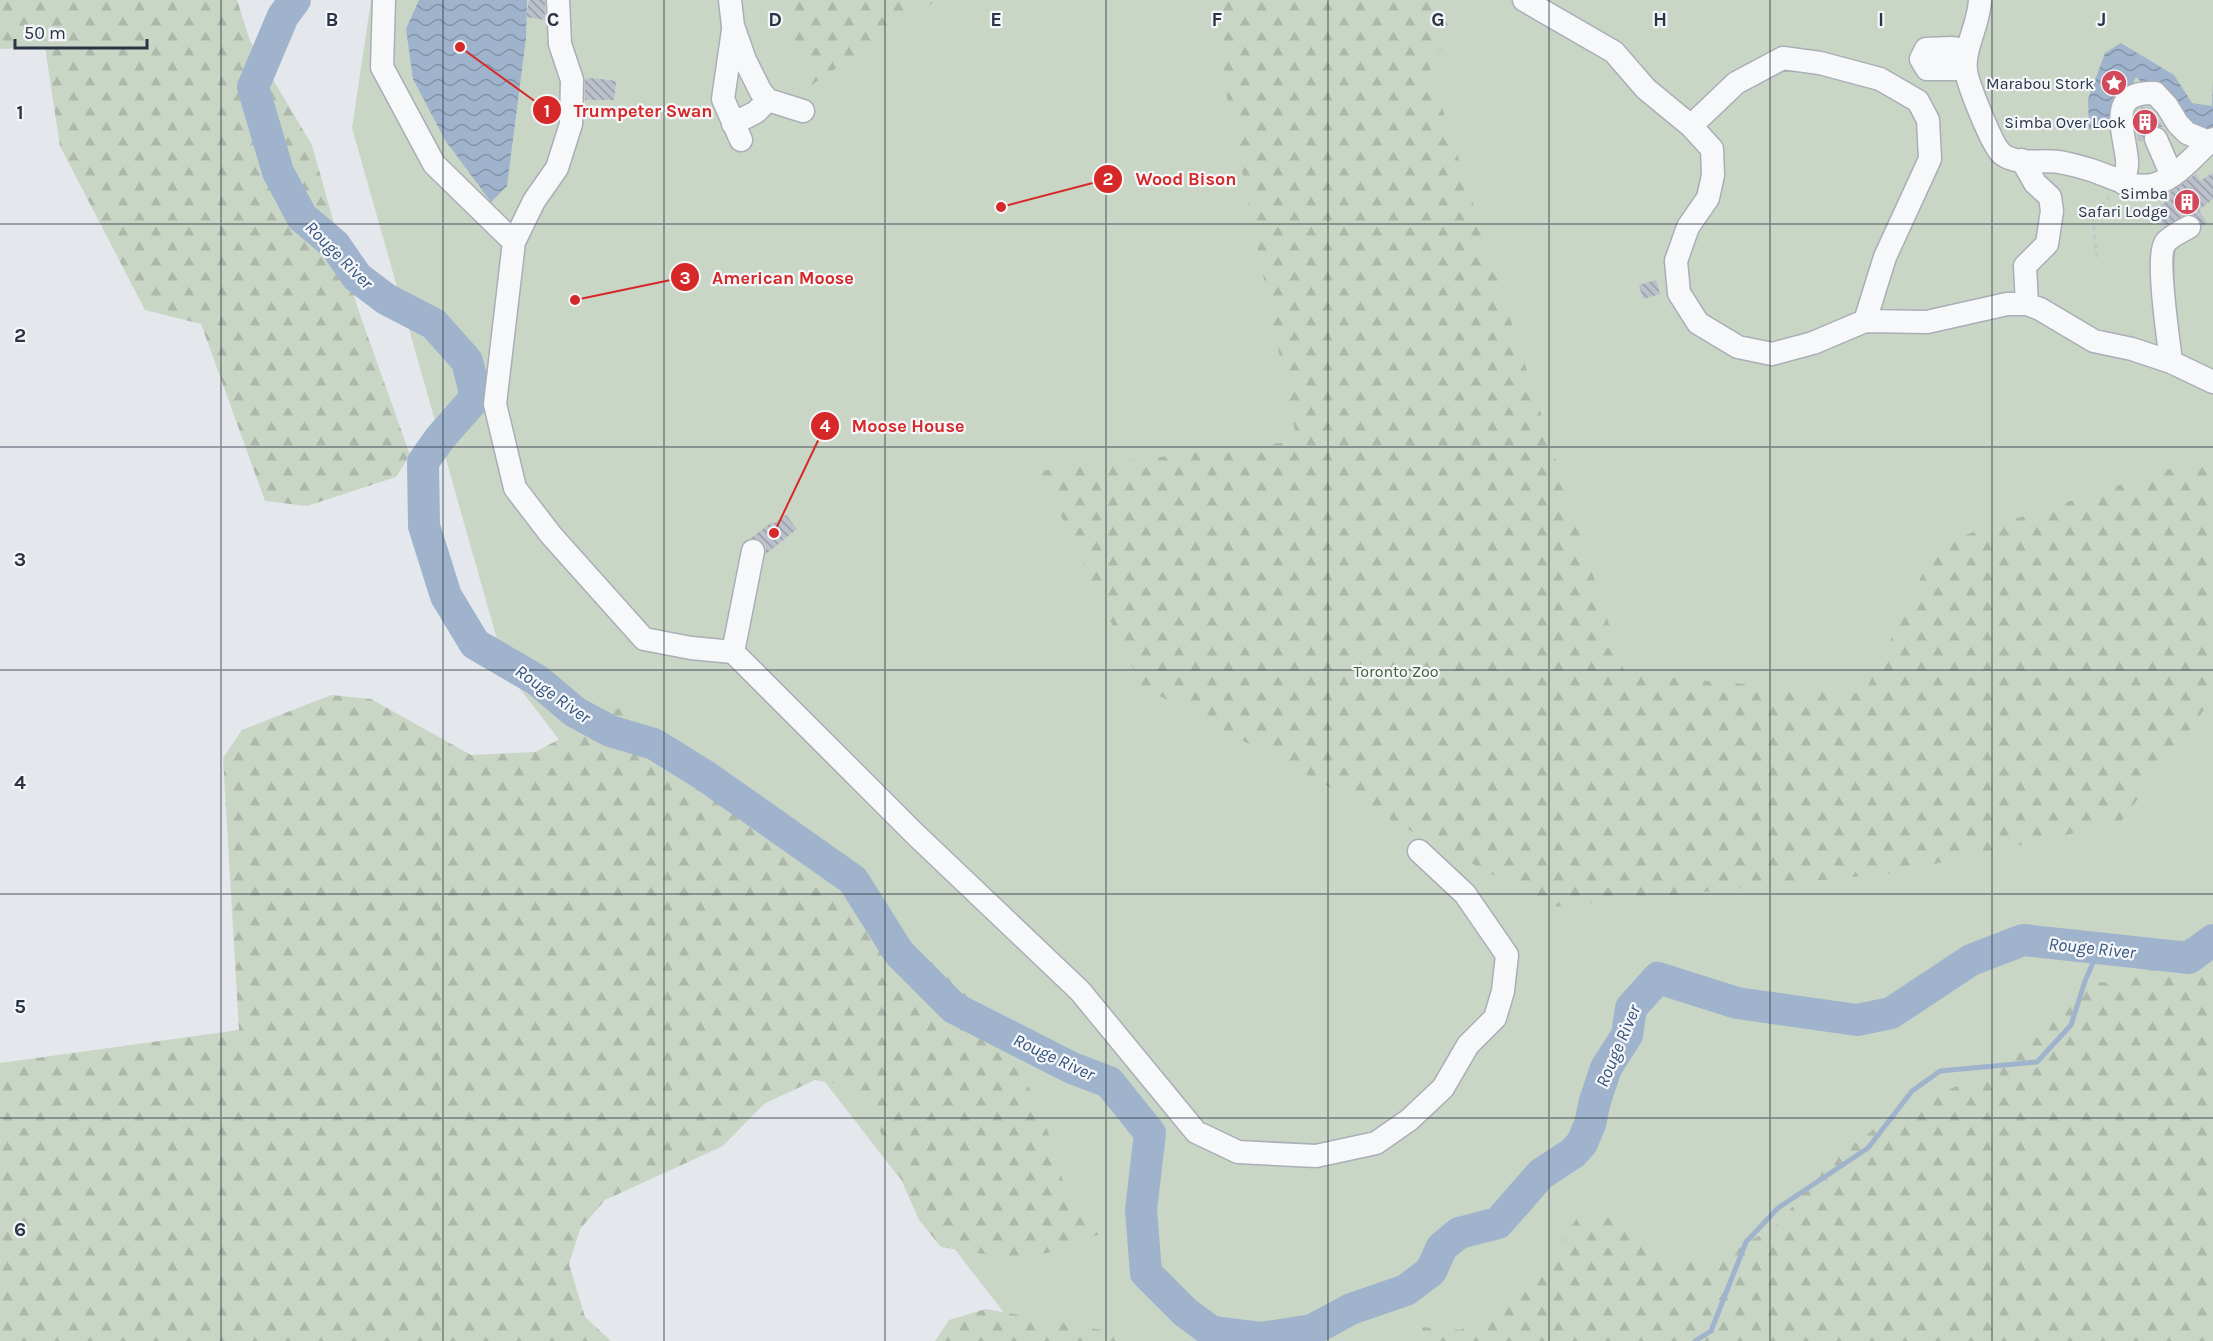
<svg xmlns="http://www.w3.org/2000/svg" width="2213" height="1341" font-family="Karla,sans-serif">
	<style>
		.green { fill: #c9d6c5 }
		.forest { fill: url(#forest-firs) }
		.water { fill: url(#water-waves) }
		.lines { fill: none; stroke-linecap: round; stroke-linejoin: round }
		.stream { stroke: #9fb4cc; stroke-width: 5 }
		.river { stroke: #9fb4cc; stroke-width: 32 }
		.building { fill: url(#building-back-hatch) }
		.minor-casing { stroke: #a9aeb7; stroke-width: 25 }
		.path { stroke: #c2c5cb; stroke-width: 3; stroke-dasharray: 4.5 4.5; stroke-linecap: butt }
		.minor { stroke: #f7f8fa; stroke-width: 22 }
		.grid { fill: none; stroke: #2b3445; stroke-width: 1.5; stroke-opacity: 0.55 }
		.labels { text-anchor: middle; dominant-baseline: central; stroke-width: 4.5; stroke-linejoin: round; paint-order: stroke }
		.poi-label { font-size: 16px; fill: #2b3445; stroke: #f4f6f9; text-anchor: end }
		.park-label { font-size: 16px; fill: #3f6138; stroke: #f4f6f9 }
		.water-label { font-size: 18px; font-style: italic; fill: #34527a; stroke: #f4f6f9 }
		.grid-label { font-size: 20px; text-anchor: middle; font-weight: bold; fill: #2b3445; stroke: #f4f6f9; stroke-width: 4.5; stroke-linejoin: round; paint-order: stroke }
		.leader { fill: none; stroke: #d62828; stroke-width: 2 }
		.callout-dot { fill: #d62828; stroke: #f4f6f9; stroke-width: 2 }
		.mark-label { font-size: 18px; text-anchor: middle; font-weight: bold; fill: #fff }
		.callout-label { font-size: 18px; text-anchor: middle; font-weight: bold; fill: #d62828; stroke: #f4f6f9; stroke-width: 4.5; stroke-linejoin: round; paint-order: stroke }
	</style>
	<defs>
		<pattern id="forest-firs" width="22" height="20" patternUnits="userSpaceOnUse" patternTransform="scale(1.5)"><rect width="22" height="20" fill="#c9d6c5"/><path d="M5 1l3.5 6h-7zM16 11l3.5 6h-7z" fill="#adb8ab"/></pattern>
		<pattern id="water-waves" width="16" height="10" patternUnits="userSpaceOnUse" patternTransform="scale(1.5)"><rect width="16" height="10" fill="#9fb4cc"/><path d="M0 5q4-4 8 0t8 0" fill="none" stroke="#8293a7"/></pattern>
		<pattern id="building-back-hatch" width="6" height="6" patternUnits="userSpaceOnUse" patternTransform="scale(1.5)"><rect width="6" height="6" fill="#bbc0ca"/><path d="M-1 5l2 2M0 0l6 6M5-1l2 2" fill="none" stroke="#989da6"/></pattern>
	</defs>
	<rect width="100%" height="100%" fill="#e4e7ec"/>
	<path class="green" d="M 371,0 L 2213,0 L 2213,1214 L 1559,1341 L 1026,1341 L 506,671 L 352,128 Z"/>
	<path class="forest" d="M 0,0 L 237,0 L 250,41 L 312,145 L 357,306 L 410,455 L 396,477 L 307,506 L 265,501 L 201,324 L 145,310 L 60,146 L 45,47 L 0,49 Z
		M 781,0 L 937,0 L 810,86 Z
		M 1207,0 L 1440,0 L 1453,29 L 1430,70 L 1625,674 L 1864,694 L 1937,544 L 2213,455 L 2213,698 L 2120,823 L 1893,873 L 1553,907 L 1141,686 L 1040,471 L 1297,441 Z
		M 331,695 L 371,699 L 471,755 L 535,752 L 623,706 L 782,851 L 948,973 L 978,1010 L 1039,1103 L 1068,1197 L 1102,1233 L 1058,1251 L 1014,1259 L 941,1247 L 919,1220 L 872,1113 L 843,1085 L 815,1080 L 764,1104 L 723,1146 L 605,1200 L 580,1229 L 569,1264 L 585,1317 L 611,1341 L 0,1341 L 0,1063 L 239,1030 L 223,758 L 242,730 Z
		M 2213,929 L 2213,1341 L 1420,1341 L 1422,1327 L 1460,1330 L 1483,1320 L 1542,1268 L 1580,1214 L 1614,1218 L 1675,1259 L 1709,1266 L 1778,1224 L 1830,1161 L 1895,1114 L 1976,1077 L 2043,1034 L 2085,981 L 2112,983 L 2142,956 Z
		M 986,1309 L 1118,1333 L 1135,1341 L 935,1341 L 949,1320 Z"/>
	<path class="water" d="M 419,0 L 527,0 L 526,38 L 507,186 L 491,202 L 445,140 L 413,79 L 406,29 Z
		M 2121,43 L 2174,75 L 2192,103 L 2212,106 L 2213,78 L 2213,128 L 2195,131 L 2136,77 L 2115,119 L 2101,123 L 2097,131 L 2089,129 L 2088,99 L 2105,53 Z"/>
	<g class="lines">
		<path class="stream" d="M 1695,1341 L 1711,1331 L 1746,1242 L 1778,1208 L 1868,1148 L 1912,1091 L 1940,1071 L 2037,1062 L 2071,1025 L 2085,981 L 2099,949"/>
		<path class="river" d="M 295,0 L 283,16 L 253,87 L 278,172 L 302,217 L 335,245 L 357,277 L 386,299 L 434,324 L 467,361 L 476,397 L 440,438 L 423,462 L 424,526 L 446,596 L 475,644 L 537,680 L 575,712 L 610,731 L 654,744 L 704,775 L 853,880 L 899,953 L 954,1008 L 1072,1068 L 1109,1082 L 1150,1133 L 1141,1210 L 1146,1273 L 1185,1312 L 1212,1332 L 1261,1338 L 1312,1330 L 1351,1309 L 1406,1290 L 1431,1271 L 1442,1247 L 1459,1233 L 1498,1223 L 1541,1174 L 1573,1153 L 1582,1143 L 1590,1124 L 1595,1101 L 1606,1068 L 1627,1035 L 1631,1008 L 1658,978 L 1737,1003 L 1857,1020 L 1891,1013 L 1971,960 L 2023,940 L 2189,958 L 2213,940"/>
	</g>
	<path class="building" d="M 529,0 L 545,0 L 545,20 L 526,17 Z
		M 592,78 L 616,81 L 614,100 L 585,100 L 585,79 Z
		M 2143,107 L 2149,107 L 2164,127 L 2150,127 L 2145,131 L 2143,142 L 2138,140 L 2135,116 L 2138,109 Z
		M 2213,173 L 2213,199 L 2199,210 L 2207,223 L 2202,226 L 2196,216 L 2189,214 L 2164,226 L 2154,209 L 2171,199 L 2168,194 L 2196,174 L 2200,181 Z
		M 1656,280 L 1660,294 L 1643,299 L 1639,285 Z
		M 786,515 L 797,529 L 766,554 L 766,547 L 762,541 L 751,538 L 772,522 L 773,524 Z"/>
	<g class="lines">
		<g class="minor-casing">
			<path id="minor" d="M 384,0 L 382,67 L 434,164 L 514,242
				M 558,0 L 560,44 L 572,80 L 571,124 L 557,168 L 534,201 L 514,242 L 495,404 L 515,488 L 551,535 L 644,639 L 691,648 L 733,652 L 915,834 L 1080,991 L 1196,1132 L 1238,1152 L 1316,1156 L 1376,1143 L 1409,1120 L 1443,1088 L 1468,1045 L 1495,1018 L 1503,991 L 1507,955 L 1465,894 L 1419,851
				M 730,0 L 733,26 L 745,60 L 761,92 L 768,100 L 803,111
				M 1524,0 L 1614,52 L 1646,89 L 1691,126 L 1712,149 L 1713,175 L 1708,198 L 1688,227 L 1676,261 L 1679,293 L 1698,323 L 1738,347 L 1772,354 L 1813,343 L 1865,321 L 1927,322 L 2007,304 L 2027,304 L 2040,309 L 2094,341 L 2132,349 L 2171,362 L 2213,382
				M 1980,0 C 1979,25 1963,49 1966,71 C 1968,84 1992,146 2002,154 C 2019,167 2045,158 2064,163 C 2073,165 2082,167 2091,170 C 2110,176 2135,191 2156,184 C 2179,176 2195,154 2213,139
				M 733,30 L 723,99 L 741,140
				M 1966,69 L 1927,69 L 1921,59 L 1926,49 L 1951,48 L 1967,50
				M 733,124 L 756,112 L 768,100
				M 1691,126 L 1736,83 L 1783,58 L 1820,63 L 1880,79 L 1918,101 L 1928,120 L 1930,159 L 1885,257 L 1865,321
				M 2156,139 L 2172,176
				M 2022,160 L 2035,183 L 2050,197 L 2052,211 L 2047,244 L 2025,266 L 2027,304
				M 2123,183 C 2125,176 2128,167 2127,160 C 2124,129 2106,91 2155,93 L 2167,106 L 2178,124 L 2187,133 L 2209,142
				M 2171,362 C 2169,342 2155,254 2166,242 C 2171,236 2182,231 2189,227
				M 733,652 L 753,551"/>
		</g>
		<path class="path" d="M 2097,257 L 2093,221 L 2095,212 L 2109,197"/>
		<use href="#minor" class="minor"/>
	</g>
	<path class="grid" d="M 221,0 L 221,1341M 443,0 L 443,1341M 664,0 L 664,1341M 885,0 L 885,1341M 1106,0 L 1106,1341M 1328,0 L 1328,1341M 1549,0 L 1549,1341M 1770,0 L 1770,1341M 1992,0 L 1992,1341M 0,224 L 2213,224M 0,447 L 2213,447M 0,670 L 2213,670M 0,894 L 2213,894M 0,1118 L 2213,1118"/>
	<defs>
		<g id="sight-disc" transform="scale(1.35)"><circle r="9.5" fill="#d1495b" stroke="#f4f6f9"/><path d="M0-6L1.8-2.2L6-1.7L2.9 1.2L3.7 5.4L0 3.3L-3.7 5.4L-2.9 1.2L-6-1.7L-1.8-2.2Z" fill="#fff"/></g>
		<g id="building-disc" transform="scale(1.35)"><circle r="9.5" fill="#d1495b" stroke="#f4f6f9"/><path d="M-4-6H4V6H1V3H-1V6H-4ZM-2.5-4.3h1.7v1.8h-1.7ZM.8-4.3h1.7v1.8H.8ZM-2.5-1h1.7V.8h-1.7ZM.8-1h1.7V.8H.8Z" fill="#fff"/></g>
	</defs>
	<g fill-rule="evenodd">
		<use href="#sight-disc" x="2114" y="83"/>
		<use href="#building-disc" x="2145" y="122"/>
		<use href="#building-disc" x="2187" y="202"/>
	</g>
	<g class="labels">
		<g class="poi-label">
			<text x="2094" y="83">Marabou Stork</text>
			<text x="2126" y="122">Simba Over Look</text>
			<text x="2168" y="193">Simba<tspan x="2168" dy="18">Safari Lodge</tspan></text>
		</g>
		<g class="park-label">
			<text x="1396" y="671">Toronto Zoo</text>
		</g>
		<g class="water-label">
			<text transform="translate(339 255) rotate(45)">Rouge River</text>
			<text transform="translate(553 694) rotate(35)">Rouge River</text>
			<text transform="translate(2092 948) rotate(6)">Rouge River</text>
			<text transform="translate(1618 1046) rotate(-67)">Rouge River</text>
			<text transform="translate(1054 1057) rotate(25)">Rouge River</text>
		</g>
	</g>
	<g class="grid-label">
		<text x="332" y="26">B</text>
		<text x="553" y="26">C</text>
		<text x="775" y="26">D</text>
		<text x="996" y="26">E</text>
		<text x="1217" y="26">F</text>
		<text x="1438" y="26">G</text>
		<text x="1660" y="26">H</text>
		<text x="1881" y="26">I</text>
		<text x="2102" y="26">J</text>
		<text x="20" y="119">1</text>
		<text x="20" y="342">2</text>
		<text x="20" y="566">3</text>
		<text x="20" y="789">4</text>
		<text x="20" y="1013">5</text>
		<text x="20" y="1236">6</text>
	</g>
	<path class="leader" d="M460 47L547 110M1001 207L1108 179M575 300L685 277M774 533L825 426"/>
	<g class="callout-dot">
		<circle cx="460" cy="47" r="6"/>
		<circle cx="1001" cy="207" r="6"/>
		<circle cx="575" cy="300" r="6"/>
		<circle cx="774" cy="533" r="6"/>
		<circle cx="547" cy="110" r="15"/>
		<circle cx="1108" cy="179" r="15"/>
		<circle cx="685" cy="277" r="15"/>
		<circle cx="825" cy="426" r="15"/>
	</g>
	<g class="mark-label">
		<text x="547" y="117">1</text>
		<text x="1108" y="185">2</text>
		<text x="685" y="284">3</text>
		<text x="825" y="432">4</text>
	</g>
	<g class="callout-label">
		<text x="643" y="117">Trumpeter Swan</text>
		<text x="1186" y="185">Wood Bison</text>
		<text x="783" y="284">American Moose</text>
		<text x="908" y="432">Moose House</text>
	</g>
	<path d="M15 39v9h132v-9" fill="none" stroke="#2b3445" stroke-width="3"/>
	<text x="24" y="39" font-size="18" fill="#2b3445" stroke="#f4f6f9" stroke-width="4.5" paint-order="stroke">50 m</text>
</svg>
